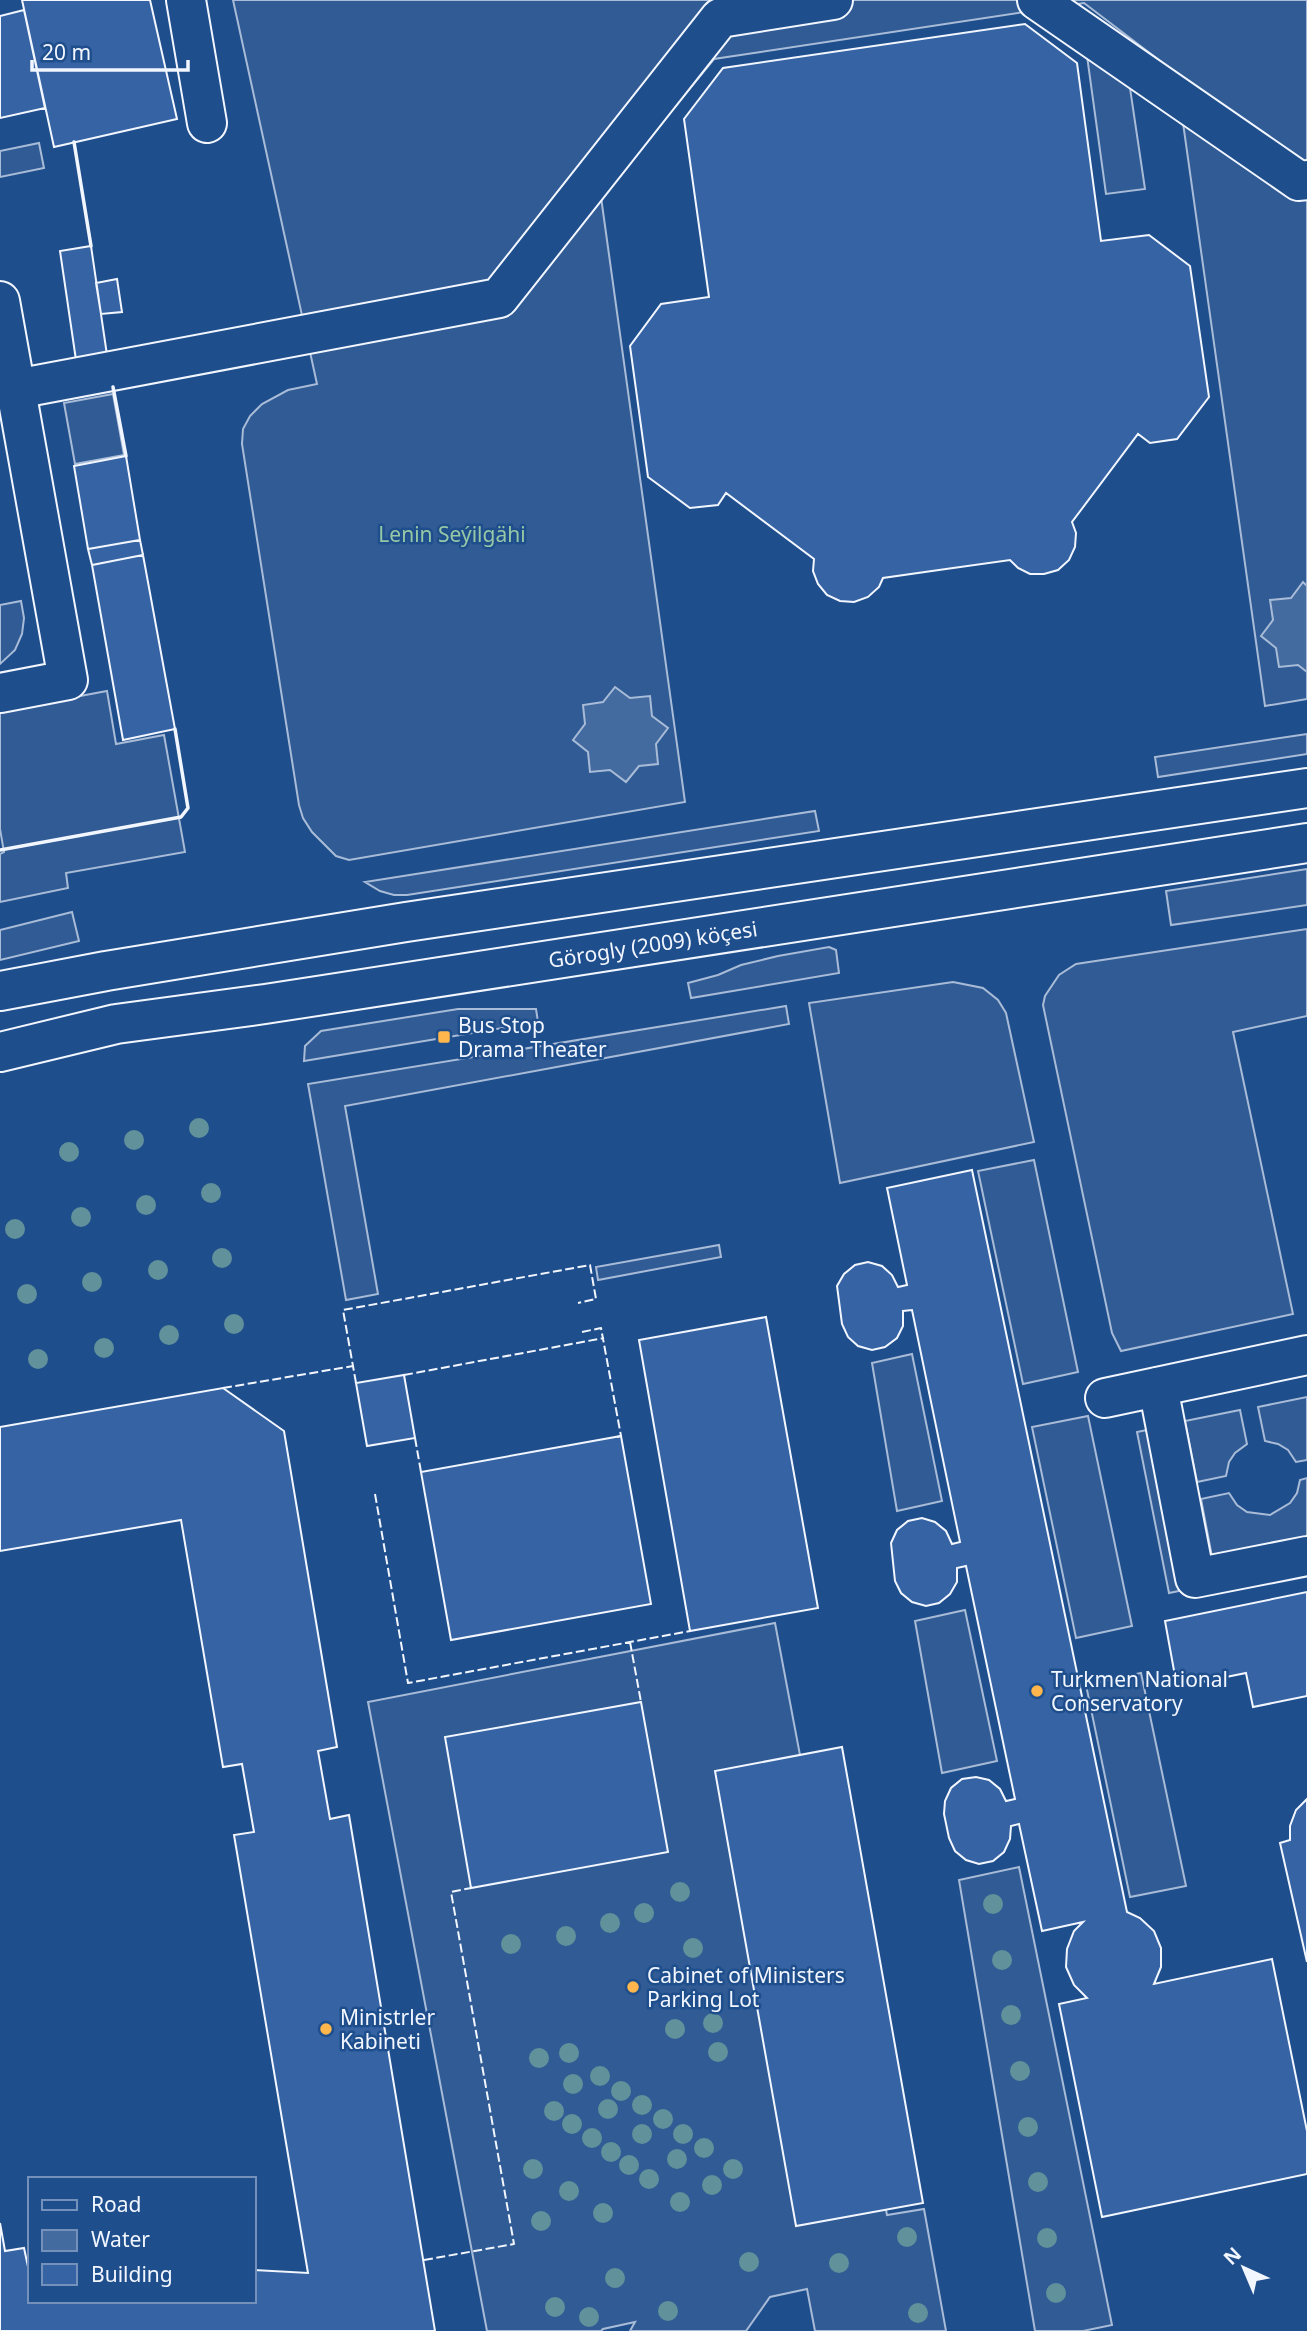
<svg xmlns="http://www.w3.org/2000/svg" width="1307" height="2331" font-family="'Noto Sans',sans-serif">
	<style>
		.built { fill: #305b95; stroke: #a8bbd7; stroke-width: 2 }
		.water { fill: #446ba0; stroke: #a8bbd7; stroke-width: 2 }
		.building { fill: #3563a3; stroke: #f2f6ff; stroke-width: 2 }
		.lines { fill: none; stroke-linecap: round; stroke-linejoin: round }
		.minor-casing { stroke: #f2f6ff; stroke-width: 42 }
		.minor { stroke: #1f4e8c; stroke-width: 38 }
		.fence { stroke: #f2f6ff; stroke-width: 2; stroke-dasharray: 9 3.5; stroke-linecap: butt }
		.wall { stroke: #f2f6ff; stroke-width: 3.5 }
		.tree { fill: #61919a }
		.poi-dot { fill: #ffb74d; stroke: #1f4e8c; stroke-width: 2.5 }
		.labels { text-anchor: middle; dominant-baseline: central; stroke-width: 5; stroke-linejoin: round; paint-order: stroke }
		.park-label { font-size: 21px; fill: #97c8a6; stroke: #1f4e8c }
		.street-label { font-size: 21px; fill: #f2f6ff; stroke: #1f4e8c }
		.poi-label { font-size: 21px; fill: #f2f6ff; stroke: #1f4e8c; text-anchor: start }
	</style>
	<rect width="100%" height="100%" fill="#1f4e8c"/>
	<path class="built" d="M 233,0 L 1307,0 L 1307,699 L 1265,706 L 1176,73 L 1084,3 L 714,59 L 601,197 L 685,802 L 349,860 L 336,856 L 312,832 L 303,818 L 299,805 L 242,444 L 243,429 L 250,416 L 262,404 L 288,390 L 317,384 Z
		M 1087,56 L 1130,88 L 1145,189 L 1106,194 Z
		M 39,143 L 44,168 L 0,177 L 0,151 Z
		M 113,394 L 124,455 L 75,464 L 64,403 Z
		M 21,601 L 24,618 L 22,634 L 15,650 L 0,664 L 0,605 Z
		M 107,691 L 116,744 L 164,735 L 185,852 L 66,873 L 68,888 L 0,902 L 0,854 L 4,852 L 0,829 L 0,711 Z
		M 1307,734 L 1307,754 L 1158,777 L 1155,757 Z
		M 815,811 L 819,831 L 407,895 L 394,895 L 380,891 L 365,882 Z
		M 1307,869 L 1307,905 L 1171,925 L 1166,891 Z
		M 72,912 L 79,941 L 0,960 L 0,930 Z
		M 1307,929 L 1307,1016 L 1233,1032 L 1293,1314 L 1121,1351 L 1112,1333 L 1043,1005 L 1045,996 L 1059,975 L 1076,964 Z
		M 829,947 L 836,950 L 839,973 L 691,998 L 688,983 L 718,975 L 741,965 L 778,956 Z
		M 953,982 L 983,988 L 998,1000 L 1006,1013 L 1034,1142 L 840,1183 L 809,1003 Z
		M 786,1006 L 789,1024 L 345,1106 L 378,1294 L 346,1300 L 308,1084 Z
		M 458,1009 L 536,1009 L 538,1022 L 304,1061 L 305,1046 L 321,1031 Z
		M 1034,1160 L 1078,1372 L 1023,1384 L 978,1171 Z
		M 719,1245 L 721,1257 L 598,1280 L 596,1267 Z
		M 912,1354 L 942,1501 L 897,1511 L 872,1363 Z
		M 1307,1397 L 1307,1460 L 1296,1462 L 1288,1450 L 1278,1444 L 1265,1441 L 1258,1407 Z
		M 1240,1410 L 1247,1444 L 1235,1453 L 1229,1462 L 1226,1476 L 1197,1482 L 1185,1421 Z
		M 1088,1416 L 1132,1626 L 1076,1638 L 1032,1427 Z
		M 1147,1430 L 1179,1591 L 1169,1593 L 1137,1432 Z
		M 1307,1478 L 1307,1543 L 1213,1562 L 1201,1499 L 1229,1493 L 1237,1505 L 1247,1512 L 1270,1515 L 1290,1503 L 1297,1493 L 1300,1480 Z
		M 965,1610 L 997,1761 L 942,1773 L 915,1621 Z
		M 775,1623 L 887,2215 L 924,2209 L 946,2331 L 815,2331 L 807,2289 L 770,2297 L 746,2331 L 630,2331 L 635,2322 L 603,2329 L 601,2331 L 487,2331 L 368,1702 Z
		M 1141,1673 L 1186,1886 L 1130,1897 L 1086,1685 Z
		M 1019,1867 L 1112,2325 L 1083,2331 L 1035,2331 L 959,1880 Z"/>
	<path class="water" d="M 1303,582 L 1307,586 L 1307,672 L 1298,665 L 1279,667 L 1276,648 L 1261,636 L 1273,620 L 1270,600 L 1291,598 Z
		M 615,687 L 630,698 L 650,696 L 652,716 L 668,728 L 656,744 L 658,764 L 639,766 L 626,782 L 610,770 L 590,772 L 588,752 L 573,740 L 585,724 L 583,705 L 603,702 Z"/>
	<path class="building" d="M 22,0 L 150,0 L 177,119 L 54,147 Z
		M 24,10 L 45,108 L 0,118 L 0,16 Z
		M 1025,24 L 1077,63 L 1101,241 L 1149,235 L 1190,266 L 1209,397 L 1177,439 L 1150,443 L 1138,434 L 1072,522 L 1076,533 L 1075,547 L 1069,560 L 1058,570 L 1044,574 L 1030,574 L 1018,568 L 1010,560 L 946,569 L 883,578 L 879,587 L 868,597 L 854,602 L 840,601 L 827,595 L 818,584 L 813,571 L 814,559 L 726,493 L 718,505 L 690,508 L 648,477 L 630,346 L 661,304 L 709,297 L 684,119 L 723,68 Z
		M 91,246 L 107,355 L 76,360 L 60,251 Z
		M 117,279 L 122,312 L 101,314 L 96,283 Z
		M 126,456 L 140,540 L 88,549 L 74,466 Z
		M 140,540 L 143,555 L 92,565 L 88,549 Z
		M 143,555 L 175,729 L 123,740 L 92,565 Z
		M 972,1170 L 1127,1912 L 1140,1918 L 1154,1931 L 1161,1948 L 1161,1967 L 1154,1984 L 1272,1959 L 1307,2131 L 1307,2174 L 1102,2217 L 1059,2004 L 1087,1998 L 1074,1985 L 1066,1967 L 1067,1949 L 1074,1931 L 1083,1922 L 1042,1931 L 1019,1824 L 1011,1826 L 1010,1839 L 1004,1852 L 993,1861 L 979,1864 L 966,1860 L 955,1851 L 949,1838 L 944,1814 L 945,1801 L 951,1788 L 962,1779 L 976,1777 L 989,1780 L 1000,1789 L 1006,1801 L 1015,1799 L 966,1566 L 957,1568 L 957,1582 L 950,1594 L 939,1603 L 926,1606 L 912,1602 L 901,1593 L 895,1581 L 891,1543 L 897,1530 L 908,1521 L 922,1518 L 935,1522 L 946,1531 L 952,1544 L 960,1542 L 912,1310 L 903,1311 L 903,1326 L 897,1338 L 885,1347 L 872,1350 L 858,1346 L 848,1337 L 842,1324 L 837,1286 L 844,1274 L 855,1265 L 868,1262 L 882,1266 L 892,1275 L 898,1287 L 907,1285 L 887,1188 Z
		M 766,1317 L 818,1608 L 690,1631 L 639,1340 Z
		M 404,1375 L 415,1438 L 367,1446 L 356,1383 Z
		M 223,1388 L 284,1431 L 337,1747 L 318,1751 L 330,1819 L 349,1815 L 435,2331 L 0,2331 L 0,2223 L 5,2251 L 24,2248 L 30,2276 L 30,2301 L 254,2301 L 254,2270 L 308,2273 L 234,1835 L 254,1832 L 242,1764 L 223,1767 L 181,1520 L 0,1551 L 0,1427 Z
		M 621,1436 L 651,1604 L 451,1640 L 421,1472 Z
		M 1307,1592 L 1307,1696 L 1253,1707 L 1246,1673 L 1177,1687 L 1165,1621 Z
		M 641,1702 L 668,1852 L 471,1888 L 445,1737 Z
		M 842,1747 L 923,2203 L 796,2226 L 715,1771 Z
		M 1307,1799 L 1307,1962 L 1280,1843 L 1290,1840 L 1290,1826 L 1296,1810 Z"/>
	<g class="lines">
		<g class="minor-casing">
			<g id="minor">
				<path d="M 186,0 L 207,123"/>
				<path d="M 1037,0 L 1299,181 L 1307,180"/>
				<path d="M 0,301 L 68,680 L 0,693"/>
				<path d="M 16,389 L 499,298 L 720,18 L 833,0"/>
				<path d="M 0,991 L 106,971 L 406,922 L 1307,788"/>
				<path id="s1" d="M 0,1052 L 116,1024 L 265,1004 L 1307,843"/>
				<path d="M 1158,1387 L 1195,1578 L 1307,1556"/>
				<path d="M 1105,1398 L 1307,1355"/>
			</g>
		</g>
		<use href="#minor" class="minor"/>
		<path class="fence" d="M 582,1332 L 601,1328 L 621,1436 L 617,1437
			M 404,1375 L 604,1338
			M 356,1383 L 343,1310 L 590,1265 L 596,1299 L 578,1303
			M 223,1388 L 353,1366
			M 415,1438 L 421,1472 L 424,1472
			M 375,1494 L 408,1683 L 690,1631
			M 630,1642 L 641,1702
			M 424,2260 L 514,2244 L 451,1892 L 471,1888"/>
		<path class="wall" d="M 74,142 L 91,246
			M 113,387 L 126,456
			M 0,850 L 181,817 L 188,808 L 175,729"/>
	</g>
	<g class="tree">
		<circle cx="199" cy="1128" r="10"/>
		<circle cx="134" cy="1140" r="10"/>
		<circle cx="69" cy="1152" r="10"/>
		<circle cx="211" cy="1193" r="10"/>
		<circle cx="146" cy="1205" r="10"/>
		<circle cx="81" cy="1217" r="10"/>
		<circle cx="15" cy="1229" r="10"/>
		<circle cx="222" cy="1258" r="10"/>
		<circle cx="158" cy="1270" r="10"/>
		<circle cx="92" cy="1282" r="10"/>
		<circle cx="27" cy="1294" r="10"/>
		<circle cx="234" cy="1324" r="10"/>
		<circle cx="169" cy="1335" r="10"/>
		<circle cx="104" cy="1348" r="10"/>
		<circle cx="38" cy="1359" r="10"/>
		<circle cx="680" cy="1892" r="10"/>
		<circle cx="993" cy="1904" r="10"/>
		<circle cx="644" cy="1913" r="10"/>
		<circle cx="610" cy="1923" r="10"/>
		<circle cx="566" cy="1936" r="10"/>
		<circle cx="511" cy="1944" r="10"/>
		<circle cx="693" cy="1948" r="10"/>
		<circle cx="1002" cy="1960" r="10"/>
		<circle cx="1011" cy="2015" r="10"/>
		<circle cx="713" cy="2023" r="10"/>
		<circle cx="675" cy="2029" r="10"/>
		<circle cx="718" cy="2052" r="10"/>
		<circle cx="569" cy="2053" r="10"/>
		<circle cx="539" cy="2058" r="10"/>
		<circle cx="1020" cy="2071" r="10"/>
		<circle cx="600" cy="2076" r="10"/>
		<circle cx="573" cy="2084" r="10"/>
		<circle cx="621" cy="2091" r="10"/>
		<circle cx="642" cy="2105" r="10"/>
		<circle cx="608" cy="2109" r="10"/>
		<circle cx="554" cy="2111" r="10"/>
		<circle cx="663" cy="2119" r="10"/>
		<circle cx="572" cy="2124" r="10"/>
		<circle cx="1028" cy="2127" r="10"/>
		<circle cx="642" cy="2134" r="10"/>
		<circle cx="683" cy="2134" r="10"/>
		<circle cx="592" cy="2138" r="10"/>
		<circle cx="704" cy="2148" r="10"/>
		<circle cx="611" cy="2152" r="10"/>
		<circle cx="677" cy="2159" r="10"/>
		<circle cx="629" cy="2165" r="10"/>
		<circle cx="533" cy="2169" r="10"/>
		<circle cx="733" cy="2169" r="10"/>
		<circle cx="649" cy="2179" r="10"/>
		<circle cx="1038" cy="2182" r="10"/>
		<circle cx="712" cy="2185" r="10"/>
		<circle cx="569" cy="2191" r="10"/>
		<circle cx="680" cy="2202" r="10"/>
		<circle cx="603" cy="2213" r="10"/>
		<circle cx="541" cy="2221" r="10"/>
		<circle cx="907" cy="2237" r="10"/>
		<circle cx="1047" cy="2238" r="10"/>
		<circle cx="749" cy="2262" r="10"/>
		<circle cx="839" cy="2263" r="10"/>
		<circle cx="615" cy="2278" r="10"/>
		<circle cx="1056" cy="2293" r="10"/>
		<circle cx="555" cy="2307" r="10"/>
		<circle cx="668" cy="2311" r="10"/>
		<circle cx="918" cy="2313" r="10"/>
		<circle cx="589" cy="2317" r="10"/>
	</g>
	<g class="poi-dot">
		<rect x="437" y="1030" width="14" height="14" rx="3.5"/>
		<circle cx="1037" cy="1691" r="7"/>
		<circle cx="633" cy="1987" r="7"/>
		<circle cx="326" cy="2029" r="7"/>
	</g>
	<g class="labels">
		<g class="park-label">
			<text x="452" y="534">Lenin Seýilgähi</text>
		</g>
		<g class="street-label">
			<text stroke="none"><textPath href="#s1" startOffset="662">Görogly (2009) köçesi</textPath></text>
		</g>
		<g class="poi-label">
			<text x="458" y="1025">Bus Stop<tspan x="458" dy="24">Drama Theater</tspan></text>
			<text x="1051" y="1679">Turkmen National<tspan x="1051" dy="24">Conservatory</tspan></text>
			<text x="647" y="1975">Cabinet of Ministers<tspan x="647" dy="24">Parking Lot</tspan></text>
			<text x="340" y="2017">Ministrler<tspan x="340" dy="24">Kabineti</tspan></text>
		</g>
	</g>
	<rect x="28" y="2177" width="228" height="126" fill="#1f4e8c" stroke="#7391ba" stroke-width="2"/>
	<rect x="42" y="2200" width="35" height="10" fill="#1f4e8c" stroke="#7391ba" stroke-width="2"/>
	<text x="91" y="2212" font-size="21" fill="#f2f6ff">Road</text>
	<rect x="42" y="2230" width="35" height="21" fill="#446ba0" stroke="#7391ba" stroke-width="2"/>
	<text x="91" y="2247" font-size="21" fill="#f2f6ff">Water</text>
	<rect x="42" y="2264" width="35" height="21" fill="#3563a3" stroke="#7391ba" stroke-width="2"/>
	<text x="91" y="2282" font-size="21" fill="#f2f6ff">Building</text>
	<g transform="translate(1244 2268) rotate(316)" stroke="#1f4e8c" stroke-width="5" paint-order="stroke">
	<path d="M0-5L12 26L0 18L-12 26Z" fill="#f2f6ff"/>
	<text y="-10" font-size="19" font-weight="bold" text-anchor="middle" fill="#f2f6ff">N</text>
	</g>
	<path d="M32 60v10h156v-10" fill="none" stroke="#f2f6ff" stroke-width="3.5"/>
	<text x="42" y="60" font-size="21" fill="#f2f6ff" stroke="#1f4e8c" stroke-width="5" paint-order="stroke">20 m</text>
</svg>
